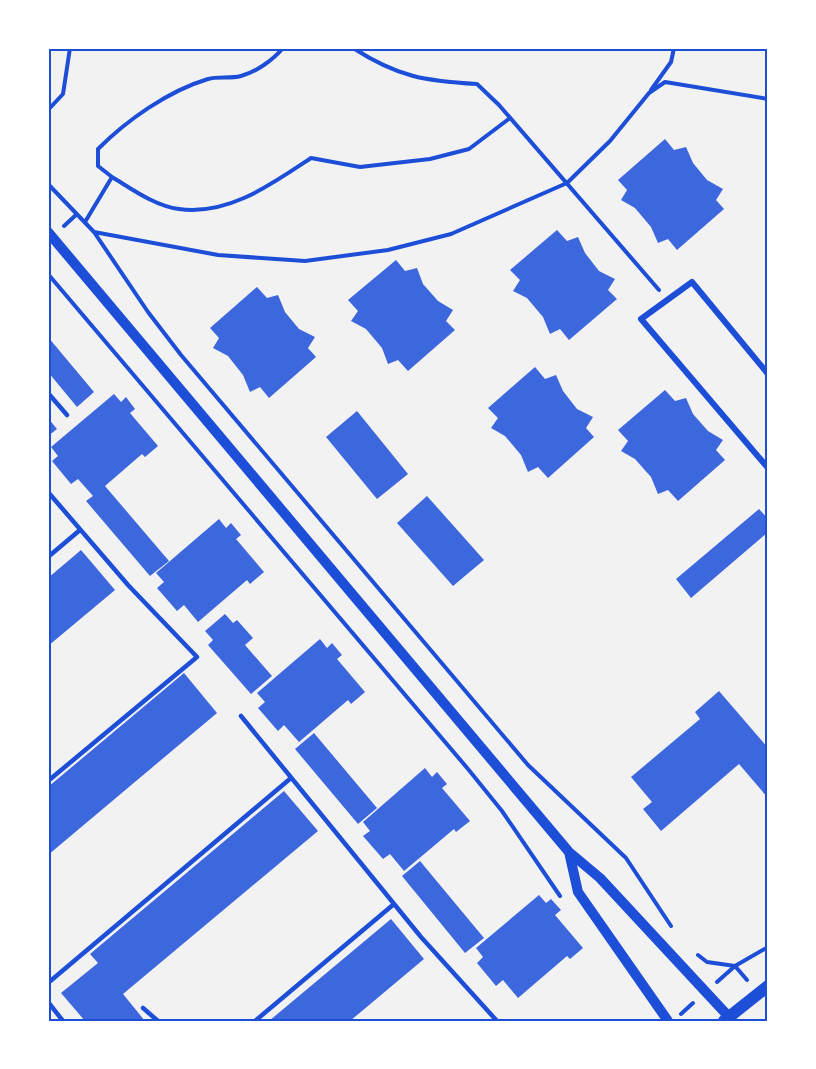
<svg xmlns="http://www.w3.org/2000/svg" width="816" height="1069" font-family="Raleway,sans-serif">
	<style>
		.building { fill: #3d67dc }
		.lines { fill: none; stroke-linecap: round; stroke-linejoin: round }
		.path { stroke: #1d4ed8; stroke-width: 4 }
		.service { stroke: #1d4ed8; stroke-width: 4.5 }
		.minor { stroke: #1d4ed8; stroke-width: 6 }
		.tertiary { stroke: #1d4ed8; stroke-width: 10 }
		.secondary { stroke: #1d4ed8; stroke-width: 12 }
		.neatline { fill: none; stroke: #1d4ed8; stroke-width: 2 }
	</style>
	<rect width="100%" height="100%" fill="#f2f2f2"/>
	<path class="building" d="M 665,139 L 674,150 L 686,147 L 693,163 L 707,180 L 723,189 L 716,200 L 724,209 L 677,250 L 668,239 L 658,243 L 651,227 L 635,208 L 621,200 L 627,190 L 618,180 Z
		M 557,230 L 567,241 L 578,237 L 585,253 L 599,271 L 615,279 L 608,290 L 617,299 L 569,340 L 560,329 L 550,334 L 543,317 L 527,298 L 513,291 L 520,280 L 510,270 Z
		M 396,260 L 405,271 L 417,268 L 423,284 L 438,301 L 453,310 L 446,321 L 455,330 L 408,371 L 398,360 L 388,364 L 382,348 L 366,329 L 351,321 L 358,311 L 348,300 Z
		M 257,287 L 267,298 L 278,295 L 285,312 L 299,329 L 315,337 L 308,348 L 316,357 L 269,398 L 260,387 L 250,392 L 243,375 L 228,356 L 213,348 L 219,338 L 210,328 Z
		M 48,337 L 94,392 L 77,407 L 48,372 Z
		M 535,367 L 545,379 L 556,375 L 563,391 L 577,409 L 593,417 L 586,428 L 594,437 L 548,478 L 538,467 L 528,472 L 521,455 L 505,436 L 491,428 L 498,418 L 488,408 Z
		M 665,390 L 675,401 L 686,398 L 693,414 L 708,431 L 723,440 L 716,450 L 725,460 L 678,501 L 668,490 L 658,494 L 651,477 L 635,459 L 621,451 L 628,441 L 618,430 Z
		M 114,394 L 121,402 L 126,397 L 135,409 L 130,413 L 158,446 L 145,457 L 142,454 L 105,486 L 169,561 L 150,576 L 86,501 L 93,496 L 78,479 L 71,484 L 52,461 L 58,456 L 51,447 Z
		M 357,411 L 408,474 L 377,499 L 326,437 Z
		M 48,418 L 57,429 L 48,436 Z
		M 427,496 L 484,560 L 453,586 L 397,523 Z
		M 759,509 L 768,519 L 768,532 L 691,598 L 676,579 Z
		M 219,519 L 226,528 L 231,523 L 241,535 L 236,539 L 264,572 L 250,584 L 247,580 L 198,622 L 184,605 L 177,611 L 157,588 L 164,582 L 156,573 Z
		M 81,550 L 115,590 L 48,646 L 48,578 Z
		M 225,614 L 233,623 L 237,620 L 253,638 L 245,645 L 272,676 L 251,694 L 208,645 L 213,640 L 205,631 Z
		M 320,639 L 327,648 L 332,643 L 342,655 L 337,659 L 365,692 L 351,704 L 348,700 L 299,742 L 284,725 L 278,731 L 258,708 L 265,702 L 257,693 Z
		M 184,673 L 217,713 L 48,855 L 48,787 Z
		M 719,691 L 768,748 L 768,798 L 739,764 L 661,831 L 643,809 L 652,802 L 631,777 L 700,719 L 695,712 Z
		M 314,733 L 377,808 L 358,824 L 295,749 Z
		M 425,768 L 432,777 L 437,772 L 447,784 L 442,788 L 470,821 L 456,832 L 454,829 L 404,871 L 390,854 L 383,859 L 363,836 L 370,831 L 363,822 Z
		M 284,791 L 318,831 L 123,994 L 145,1021 L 85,1021 L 61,993 L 98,963 L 90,954 Z
		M 420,861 L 484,938 L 465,953 L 402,876 Z
		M 539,895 L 546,903 L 551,899 L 561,910 L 555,915 L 583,948 L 570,959 L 567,956 L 518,998 L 503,980 L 496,986 L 477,963 L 483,957 L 476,948 Z
		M 391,919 L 424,959 L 350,1021 L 269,1021 Z"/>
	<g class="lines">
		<path class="path" d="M 353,48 C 398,77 425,81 477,84 L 499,105 L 659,290
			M 651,90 L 671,62 L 674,48
			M 48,110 L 63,94 L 70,48
			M 112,177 C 132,189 155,206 179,209 C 229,216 273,183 311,158 L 360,167 L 430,159 L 469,149 L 510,118
			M 48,184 L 94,232 L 148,312 L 181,355 L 528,765 L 626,858 L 671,926
			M 85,222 L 112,177 L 98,166 L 98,149 C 127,120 168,91 208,79 C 218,76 230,79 241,76 C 256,72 273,60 283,48
			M 64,226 L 77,214
			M 94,232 L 218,255 L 305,261 L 388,250 L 451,234 L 567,183 L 610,141 L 649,93 L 665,82 L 768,99
			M 48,274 L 468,769 L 502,811 L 560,896
			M 698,955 L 707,962 L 735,966 L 747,980
			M 717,982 L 735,966 L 768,947
			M 681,1014 L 693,1003"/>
		<path class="service" d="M 48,393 L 67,415
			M 48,492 L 128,585 L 197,657 L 48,781
			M 48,557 L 80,530
			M 241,716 L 421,937 L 497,1021
			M 48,983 L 291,778
			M 48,1002 L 63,1021
			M 143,1008 L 158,1021
			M 255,1021 L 394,904"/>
		<path class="minor" d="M 768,374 L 692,282 L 641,319 L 768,468"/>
		<path class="tertiary" d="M 48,232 L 569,852 L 600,878 L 729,1017
			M 569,852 L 578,892 L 668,1021"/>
		<path class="secondary" d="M 724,1021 L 768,986"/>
	</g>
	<rect width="816" height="1069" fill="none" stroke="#ffffff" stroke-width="99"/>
	<rect x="50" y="50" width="716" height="970" class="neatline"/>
</svg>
